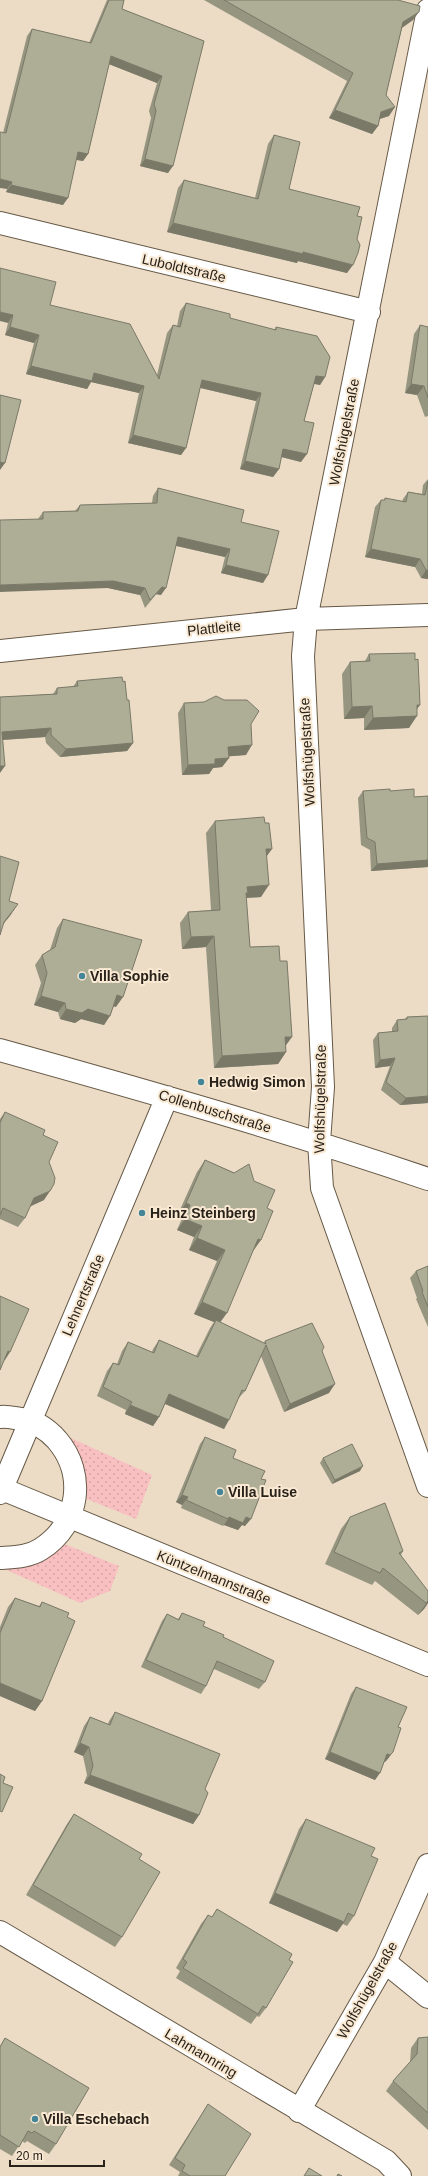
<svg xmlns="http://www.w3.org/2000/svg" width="428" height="2176" font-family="Helvetica,sans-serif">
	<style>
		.grass { fill: url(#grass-dots) }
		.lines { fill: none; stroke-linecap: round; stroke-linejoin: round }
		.street-casing { stroke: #665946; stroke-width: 24 }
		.street { stroke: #fff; stroke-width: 22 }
		.wall { fill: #969580 }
		.shaded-wall { fill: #7a7968 }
		.building { fill: #aead95; stroke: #7a7968 }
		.poi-dot { fill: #448598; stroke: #f9e9d3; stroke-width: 1.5 }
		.labels { text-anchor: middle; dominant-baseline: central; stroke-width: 4; stroke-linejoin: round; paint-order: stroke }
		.street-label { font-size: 14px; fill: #28221a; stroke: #f9e9d3 }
		.poi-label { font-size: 14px; font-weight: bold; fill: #28221a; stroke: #f9e9d3; text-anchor: start }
	</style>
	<defs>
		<pattern id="grass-dots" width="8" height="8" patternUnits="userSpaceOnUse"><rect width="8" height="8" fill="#f9c0c1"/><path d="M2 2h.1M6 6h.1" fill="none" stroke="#d5a5a5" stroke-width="1.8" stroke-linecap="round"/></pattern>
	</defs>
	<rect width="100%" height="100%" fill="#ecdcc6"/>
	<path class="grass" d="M 62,1434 L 152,1475 L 136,1519 L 82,1497 Z
		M 57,1541 L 119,1566 L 110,1591 L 80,1603 L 0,1567 Z"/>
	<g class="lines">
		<g class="street-casing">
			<path id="street" d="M 428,10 L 306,619 L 303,656 L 323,1087 L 319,1142 L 322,1188 L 428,1486
				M 0,223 L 369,312
				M 0,651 L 306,619 L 428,615
				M 0,1050 C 144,1090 287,1131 428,1179
				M 0,1417 C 7,1416 14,1418 21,1419 C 35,1421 48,1430 57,1440 C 86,1474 80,1524 41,1549 C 29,1557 14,1557 0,1558
				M 0,1488 L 428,1665
				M 0,1493 L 167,1097
				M 0,1932 L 386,2161 L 400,2176
				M 385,1962 L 428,1997
				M 299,2111 L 385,1962 L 428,1865"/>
		</g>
		<use href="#street" class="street"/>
	</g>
	<path class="wall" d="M 107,0 L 124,0 L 122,9 L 204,41 L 168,173 L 140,166 L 151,118 L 149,111 L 157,83 L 109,64 L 88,154 L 83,161 L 76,160 L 63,205 L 6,192 L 7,189 L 3,133 L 27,36 L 32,29 L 89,43 Z
		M 204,0 L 398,0 L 413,20 L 402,28 L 386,95 L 389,116 L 380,119 L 378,126 L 372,134 L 329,118 L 347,81 Z
		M 274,135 L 289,189 L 357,216 L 347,273 L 298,261 L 297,263 L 167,232 L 178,188 L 184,180 L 255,198 L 268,144 Z
		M 0,268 L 50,305 L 157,375 L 167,333 L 173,325 L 177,326 L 180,311 L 186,303 L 230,318 L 274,330 L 276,327 L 325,377 L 320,385 L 314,384 L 304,421 L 301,462 L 281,457 L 279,469 L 273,477 L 240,469 L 256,401 L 200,388 L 186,448 L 181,455 L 128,443 L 139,393 L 91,382 L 87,389 L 26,374 L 34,343 L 5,335 L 8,323 Z
		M 420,325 L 428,327 L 428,416 L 425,417 L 417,395 L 405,393 L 414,334 Z
		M 428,479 L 428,579 L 421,578 L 415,567 L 365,557 L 375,507 L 381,500 L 384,500 L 385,498 L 402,502 L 403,499 L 408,492 L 422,494 L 423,485 Z
		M 158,488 L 241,522 L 263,583 L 221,573 L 225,557 L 176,546 L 161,595 L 156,594 L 145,608 L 140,595 L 108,588 L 38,519 L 43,512 L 75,511 L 80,505 L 152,503 L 153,496 Z
		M 369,654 L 417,709 L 409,728 L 364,730 L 364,718 L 344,719 L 342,674 L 350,662 L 365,661 Z
		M 77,681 L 123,682 L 127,700 L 133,743 L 127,751 L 60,757 L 46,743 L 45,737 L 3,740 L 0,697 L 53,694 L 57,688 L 73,687 Z
		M 184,703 L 251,724 L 246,755 L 229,756 L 229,758 L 222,767 L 213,768 L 209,774 L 182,775 L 178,713 Z
		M 363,791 L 390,791 L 414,797 L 428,796 L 428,867 L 371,871 L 370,850 L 361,845 L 358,798 Z
		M 215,821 L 266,856 L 261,897 L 246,898 L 250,947 L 286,1046 L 286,1052 L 278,1064 L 214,1068 L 206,947 L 182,949 L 180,923 L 188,912 L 211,910 L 206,833 Z
		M 63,919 L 116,1007 L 114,1006 L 104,1025 L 81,1019 L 75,1023 L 60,1019 L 58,1012 L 34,1005 L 41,983 L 35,965 L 42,955 L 50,950 L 57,928 Z
		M 428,1016 L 428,1103 L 400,1105 L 381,1090 L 390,1066 L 375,1068 L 373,1040 L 378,1033 L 392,1032 L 392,1028 L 397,1020 L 405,1019 L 407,1017 Z
		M 5,1112 L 43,1135 L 49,1162 L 44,1200 L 30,1206 L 25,1218 L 18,1227 L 0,1219 L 0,1119 Z
		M 205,1160 L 254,1181 L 267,1208 L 253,1251 L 220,1322 L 264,1343 L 265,1341 L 322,1351 L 329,1393 L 284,1412 L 261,1356 L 245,1391 L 238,1399 L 224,1429 L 165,1404 L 159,1417 L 153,1426 L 125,1414 L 126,1410 L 97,1396 L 107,1371 L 113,1363 L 117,1364 L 122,1351 L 128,1342 L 152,1352 L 153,1349 L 159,1340 L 196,1356 L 210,1328 L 214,1322 L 194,1314 L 217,1261 L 189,1250 L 194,1237 L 177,1230 L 183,1216 L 178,1214 L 197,1172 Z
		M 428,1266 L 428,1327 L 416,1299 L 417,1298 L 410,1278 L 416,1271 Z
		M 205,1437 L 261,1479 L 245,1526 L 242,1525 L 238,1530 L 224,1525 L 223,1526 L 181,1508 L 182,1505 L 176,1502 L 200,1444 Z
		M 323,1458 L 360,1471 L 332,1484 L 320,1463 Z
		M 350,1517 L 403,1551 L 401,1555 L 428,1603 L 424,1609 L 418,1615 L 375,1581 L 372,1585 L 325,1564 L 341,1529 Z
		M 15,1598 L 39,1606 L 42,1602 L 67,1617 L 42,1701 L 35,1711 L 0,1696 L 0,1627 L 8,1607 Z
		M 182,1613 L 223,1637 L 265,1682 L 259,1689 L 214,1669 L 206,1686 L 201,1694 L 141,1667 L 162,1621 L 167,1614 L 178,1619 Z
		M 356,1687 L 398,1727 L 393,1752 L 388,1759 L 385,1762 L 384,1762 L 375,1780 L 325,1759 L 351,1694 Z
		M 115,1712 L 205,1789 L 199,1815 L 193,1824 L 84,1783 L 87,1775 L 83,1756 L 74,1752 L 84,1726 L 90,1717 L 108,1724 L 109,1721 Z
		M 74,1814 L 139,1859 L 122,1937 L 115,1947 L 26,1895 L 67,1824 Z
		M 306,1819 L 354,1916 L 347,1926 L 343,1924 L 337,1932 L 269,1903 L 299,1829 Z
		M 217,1909 L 289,1960 L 266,2008 L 259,2017 L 257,2016 L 251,2024 L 176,1978 L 180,1971 L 176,1968 L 201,1924 L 208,1915 L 212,1917 Z
		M 428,2037 L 428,2130 L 386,2091 L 393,2081 L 410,2062 L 411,2048 L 418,2038 Z
		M 5,2038 L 56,2144 L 49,2154 L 27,2141 L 25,2143 L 22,2141 L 12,2156 L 0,2149 L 0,2046 Z
		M 208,2104 L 225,2176 L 178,2176 L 180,2172 L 169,2165 Z"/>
	<path class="shaded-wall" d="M 419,12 L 413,20 L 397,31 L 403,22 Z
		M 111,56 L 162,76 L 157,83 L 106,63 Z
		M 395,107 L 389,116 L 376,120 L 381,112 Z
		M 335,110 L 378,126 L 372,134 L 329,118 Z
		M 78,152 L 88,154 L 83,161 L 73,159 Z
		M 145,159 L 173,166 L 168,173 L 140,166 Z
		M 0,179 L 12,182 L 7,189 L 0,188 Z
		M 11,185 L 68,198 L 63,205 L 6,192 Z
		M 173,223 L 303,252 L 353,265 L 347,273 L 298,261 L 297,263 L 167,232 Z
		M 0,312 L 13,315 L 8,323 L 0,321 Z
		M 10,327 L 39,335 L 34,343 L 5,335 Z
		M 31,366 L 94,373 L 144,386 L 139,393 L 91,382 L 87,389 L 26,374 Z
		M 316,376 L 325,377 L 320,385 L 311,383 Z
		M 202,380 L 261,393 L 256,401 L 197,387 Z
		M 411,384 L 424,386 L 417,395 L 405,393 Z
		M 133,435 L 186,448 L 181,455 L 128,443 Z
		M 283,449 L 307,454 L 301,462 L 278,456 Z
		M 245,461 L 279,469 L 273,477 L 240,469 Z
		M 0,462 L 5,463 L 0,470 Z
		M 178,537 L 230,549 L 225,557 L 173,545 Z
		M 371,549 L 420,559 L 415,567 L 365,557 Z
		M 226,565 L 268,575 L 263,583 L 221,573 Z
		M 426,570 L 428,570 L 428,579 L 421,578 Z
		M 113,581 L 145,588 L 140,595 L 108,588 L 0,592 L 0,585 Z
		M 162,587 L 166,588 L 161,595 L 156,594 L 145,608 Z
		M 417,705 L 420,705 L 412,716 L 417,716 L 409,728 L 364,730 L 373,718 Z
		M 372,706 L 364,718 L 344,719 L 352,707 Z
		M 51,728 L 45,737 L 0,740 L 2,732 Z
		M 133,743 L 127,751 L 60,757 L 66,749 Z
		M 252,745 L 246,755 L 221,757 L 228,747 Z
		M 229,758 L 222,767 L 213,768 L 209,774 L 182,775 L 188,765 L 215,759 Z
		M 0,766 L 5,766 L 0,773 Z
		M 266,849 L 272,849 L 264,860 Z
		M 428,860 L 428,867 L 371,871 L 377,864 Z
		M 269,885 L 261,897 L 244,898 L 247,887 Z
		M 18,904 L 10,916 L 0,928 L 4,922 Z
		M 214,936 L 206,947 L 182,949 L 191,937 Z
		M 117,995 L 123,997 L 116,1007 L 110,1005 Z
		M 41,996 L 65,1003 L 58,1012 L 34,1005 Z
		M 66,1009 L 88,1009 L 110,1016 L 104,1025 L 81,1019 L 75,1023 L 60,1019 Z
		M 285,1037 L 292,1037 L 284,1048 Z
		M 286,1052 L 278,1064 L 214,1068 L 222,1056 Z
		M 395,1058 L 390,1066 L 375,1068 L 380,1060 Z
		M 428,1096 L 428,1103 L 400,1105 L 406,1098 Z
		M 50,1191 L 44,1200 L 27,1208 L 34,1198 Z
		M 186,1203 L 190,1205 L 183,1216 L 178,1214 Z
		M 185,1219 L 202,1226 L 194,1237 L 177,1230 Z
		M 197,1238 L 225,1250 L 217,1261 L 189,1250 Z
		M 258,1239 L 261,1240 L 253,1251 L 250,1250 Z
		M 202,1302 L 227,1313 L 219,1324 L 216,1320 L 214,1322 L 194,1314 Z
		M 8,1351 L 10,1352 L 5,1360 L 3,1359 Z
		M 335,1384 L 329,1393 L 284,1412 L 290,1404 Z
		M 169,1394 L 229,1420 L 224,1429 L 163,1403 Z
		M 130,1405 L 159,1417 L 153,1426 L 125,1414 Z
		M 363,1466 L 360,1471 L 332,1484 L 335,1480 Z
		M 182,1495 L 188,1497 L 182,1505 L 176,1502 Z
		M 229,1517 L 246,1517 L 251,1519 L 245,1526 L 242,1525 L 238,1530 L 224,1525 Z
		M 428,1601 L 428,1603 L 424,1609 L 418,1615 Z
		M 0,1683 L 42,1701 L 35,1711 L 0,1696 Z
		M 80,1743 L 89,1747 L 83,1756 L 74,1752 Z
		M 330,1752 L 380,1773 L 375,1780 L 325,1759 Z
		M 393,1752 L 385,1762 L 382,1762 L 387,1754 Z
		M 90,1775 L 199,1815 L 193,1824 L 84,1783 Z
		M 275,1893 L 344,1922 L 337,1932 L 269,1903 Z"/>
	<path class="building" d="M 109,0 L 124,0 L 122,9 L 204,41 L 173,166 L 145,159 L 156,111 L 154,104 L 162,76 L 111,56 L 88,154 L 78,152 L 68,198 L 11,185 L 12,182 L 0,179 L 0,132 L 6,133 L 32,29 L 91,43 Z
		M 224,0 L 398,0 L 420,6 L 419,12 L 403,22 L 386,95 L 395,107 L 381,112 L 378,126 L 335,110 L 353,73 Z
		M 274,135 L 300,142 L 289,189 L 360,207 L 357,216 L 362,217 L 357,239 L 360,245 L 358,253 L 353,265 L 303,252 L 303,254 L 173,223 L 184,180 L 258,199 Z
		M 0,268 L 56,282 L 50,305 L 130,324 L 159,379 L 173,325 L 180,327 L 186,303 L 230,314 L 230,318 L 276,330 L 276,327 L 317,336 L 330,357 L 325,377 L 316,376 L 304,421 L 314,423 L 307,454 L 283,449 L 279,469 L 245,461 L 261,393 L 202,380 L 186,448 L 133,435 L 144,386 L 94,373 L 92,381 L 31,366 L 39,335 L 10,327 L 13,315 L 0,312 Z
		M 420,325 L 428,327 L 428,398 L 424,386 L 411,384 Z
		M 0,395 L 21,400 L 5,463 L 0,462 Z
		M 428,481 L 428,570 L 426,570 L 420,559 L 371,549 L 381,500 L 385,500 L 385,498 L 406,502 L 408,492 L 425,495 Z
		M 158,488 L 244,510 L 241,522 L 279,531 L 268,575 L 226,565 L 230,549 L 178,537 L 166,588 L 162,587 L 150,600 L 145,588 L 113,581 L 0,585 L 0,520 L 43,519 L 43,512 L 78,511 L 80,505 L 157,503 Z
		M 415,653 L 415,660 L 418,659 L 420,705 L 417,705 L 417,716 L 373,718 L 372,706 L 352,707 L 350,662 L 370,661 L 369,654 Z
		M 122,677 L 123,682 L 125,681 L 127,700 L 129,700 L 133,743 L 66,749 L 51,735 L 51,728 L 2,732 L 5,766 L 0,766 L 0,697 L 57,694 L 57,688 L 78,686 L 77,681 Z
		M 216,696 L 224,700 L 247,700 L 259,711 L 251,724 L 252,745 L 228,747 L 229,758 L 215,759 L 215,764 L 188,765 L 184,703 L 204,702 Z
		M 390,789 L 390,791 L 414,789 L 414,797 L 428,796 L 428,860 L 377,864 L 375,842 L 367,838 L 363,791 Z
		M 264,817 L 265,823 L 269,823 L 272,849 L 266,849 L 269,885 L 247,887 L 248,893 L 246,893 L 250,947 L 279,946 L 280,961 L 287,961 L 292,1037 L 285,1037 L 286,1052 L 222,1056 L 214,936 L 191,937 L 188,912 L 220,910 L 215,821 Z
		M 0,856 L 19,862 L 9,901 L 18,904 L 4,922 L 0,935 Z
		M 63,919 L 142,940 L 123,997 L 117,995 L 110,1016 L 88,1009 L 82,1013 L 66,1009 L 65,1003 L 41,996 L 47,973 L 42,955 L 55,947 Z
		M 428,1016 L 428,1096 L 406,1098 L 386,1082 L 395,1058 L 380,1060 L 378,1033 L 398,1031 L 397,1020 L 407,1019 L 407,1017 Z
		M 5,1112 L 45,1130 L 43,1135 L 58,1142 L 49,1162 L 55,1178 L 54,1184 L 50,1191 L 34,1198 L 25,1218 L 3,1208 L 0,1215 L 0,1123 Z
		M 205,1160 L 234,1173 L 249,1164 L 254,1181 L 275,1190 L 267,1208 L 273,1211 L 261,1240 L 258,1239 L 227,1313 L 202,1302 L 225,1250 L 197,1238 L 202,1226 L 185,1219 L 190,1205 L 186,1203 Z
		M 428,1266 L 428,1307 L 422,1292 L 423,1291 L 416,1271 Z
		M 0,1296 L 29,1309 L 10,1352 L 8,1351 L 0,1370 Z
		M 216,1320 L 266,1344 L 265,1341 L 312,1323 L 324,1347 L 322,1351 L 335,1384 L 290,1404 L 266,1345 L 245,1391 L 242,1390 L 229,1420 L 169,1394 L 159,1417 L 130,1405 L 132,1402 L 103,1387 L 113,1363 L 119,1365 L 128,1342 L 154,1353 L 159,1340 L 198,1357 Z
		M 205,1437 L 236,1450 L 233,1458 L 265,1471 L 261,1479 L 266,1480 L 251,1519 L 246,1517 L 243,1523 L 229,1517 L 228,1519 L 186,1500 L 188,1497 L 182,1495 Z
		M 352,1444 L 363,1466 L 335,1480 L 323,1458 Z
		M 385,1503 L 403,1551 L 399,1553 L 428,1591 L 428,1601 L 426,1603 L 383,1568 L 380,1573 L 334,1552 L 350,1517 Z
		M 15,1598 L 40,1607 L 42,1602 L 69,1613 L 67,1617 L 75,1621 L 42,1701 L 0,1683 L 0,1633 Z
		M 182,1613 L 205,1622 L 203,1626 L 224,1635 L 223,1637 L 274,1661 L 265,1682 L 217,1661 L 206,1686 L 146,1660 L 167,1614 L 179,1620 Z
		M 356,1687 L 407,1707 L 398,1727 L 401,1728 L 393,1752 L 390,1755 L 387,1754 L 380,1773 L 330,1752 Z
		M 115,1712 L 220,1754 L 205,1789 L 208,1793 L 199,1815 L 90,1775 L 93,1766 L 89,1747 L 80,1743 L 90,1717 L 110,1725 Z
		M 0,1774 L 5,1777 L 3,1783 L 13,1787 L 2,1812 L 0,1811 Z
		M 74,1814 L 142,1854 L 139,1859 L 160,1872 L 122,1937 L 33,1885 Z
		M 306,1819 L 375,1848 L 371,1856 L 378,1859 L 354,1916 L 348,1913 L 344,1922 L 275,1893 Z
		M 217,1909 L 292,1954 L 289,1960 L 293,1962 L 266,2008 L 263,2006 L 258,2014 L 183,1968 L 187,1962 L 183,1959 L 208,1915 L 212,1917 Z
		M 428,2037 L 428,2113 L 393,2081 L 417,2054 L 418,2038 Z
		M 5,2038 L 89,2088 L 56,2144 L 34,2131 L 32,2133 L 28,2131 L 19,2147 L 0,2135 L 0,2047 Z
		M 208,2104 L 251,2134 L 225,2176 L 190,2176 L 182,2171 L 185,2165 L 175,2158 Z
		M 309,2168 L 322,2176 L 304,2176 Z
		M 338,2174 L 342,2176 L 337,2176 Z"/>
	<g class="poi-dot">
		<circle cx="82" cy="976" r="4"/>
		<circle cx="201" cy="1082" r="4"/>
		<circle cx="142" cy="1213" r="4"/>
		<circle cx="220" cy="1492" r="4"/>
		<circle cx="35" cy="2119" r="4"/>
	</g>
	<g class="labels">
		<g class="street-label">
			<text transform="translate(184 268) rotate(13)">Luboldtstraße</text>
			<text transform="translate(344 432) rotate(-79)">Wolfshügelstraße</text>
			<text transform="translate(214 628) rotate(-6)">Plattleite</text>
			<text transform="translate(307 752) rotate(-93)">Wolfshügelstraße</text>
			<text transform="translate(320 1099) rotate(-89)">Wolfshügelstraße</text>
			<text transform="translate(215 1111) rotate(17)">Collenbuschstraße</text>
			<text transform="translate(83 1295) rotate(-67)">Lehnertstraße</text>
			<text transform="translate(214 1577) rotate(22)">Küntzelmannstraße</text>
			<text transform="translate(367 1990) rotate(-61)">Wolfshügelstraße</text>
			<text transform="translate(201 2053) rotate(31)">Lahmannring</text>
		</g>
		<g class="poi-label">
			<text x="90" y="976">Villa Sophie</text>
			<text x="209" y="1082">Hedwig Simon</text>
			<text x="150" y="1213">Heinz Steinberg</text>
			<text x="228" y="1492">Villa Luise</text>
			<text x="43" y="2119">Villa Eschebach</text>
		</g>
	</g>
	<path d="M10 2160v6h94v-6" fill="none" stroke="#28221a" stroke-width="2"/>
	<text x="16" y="2160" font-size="12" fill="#28221a" stroke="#f9e9d3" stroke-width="3" paint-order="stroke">20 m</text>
</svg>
